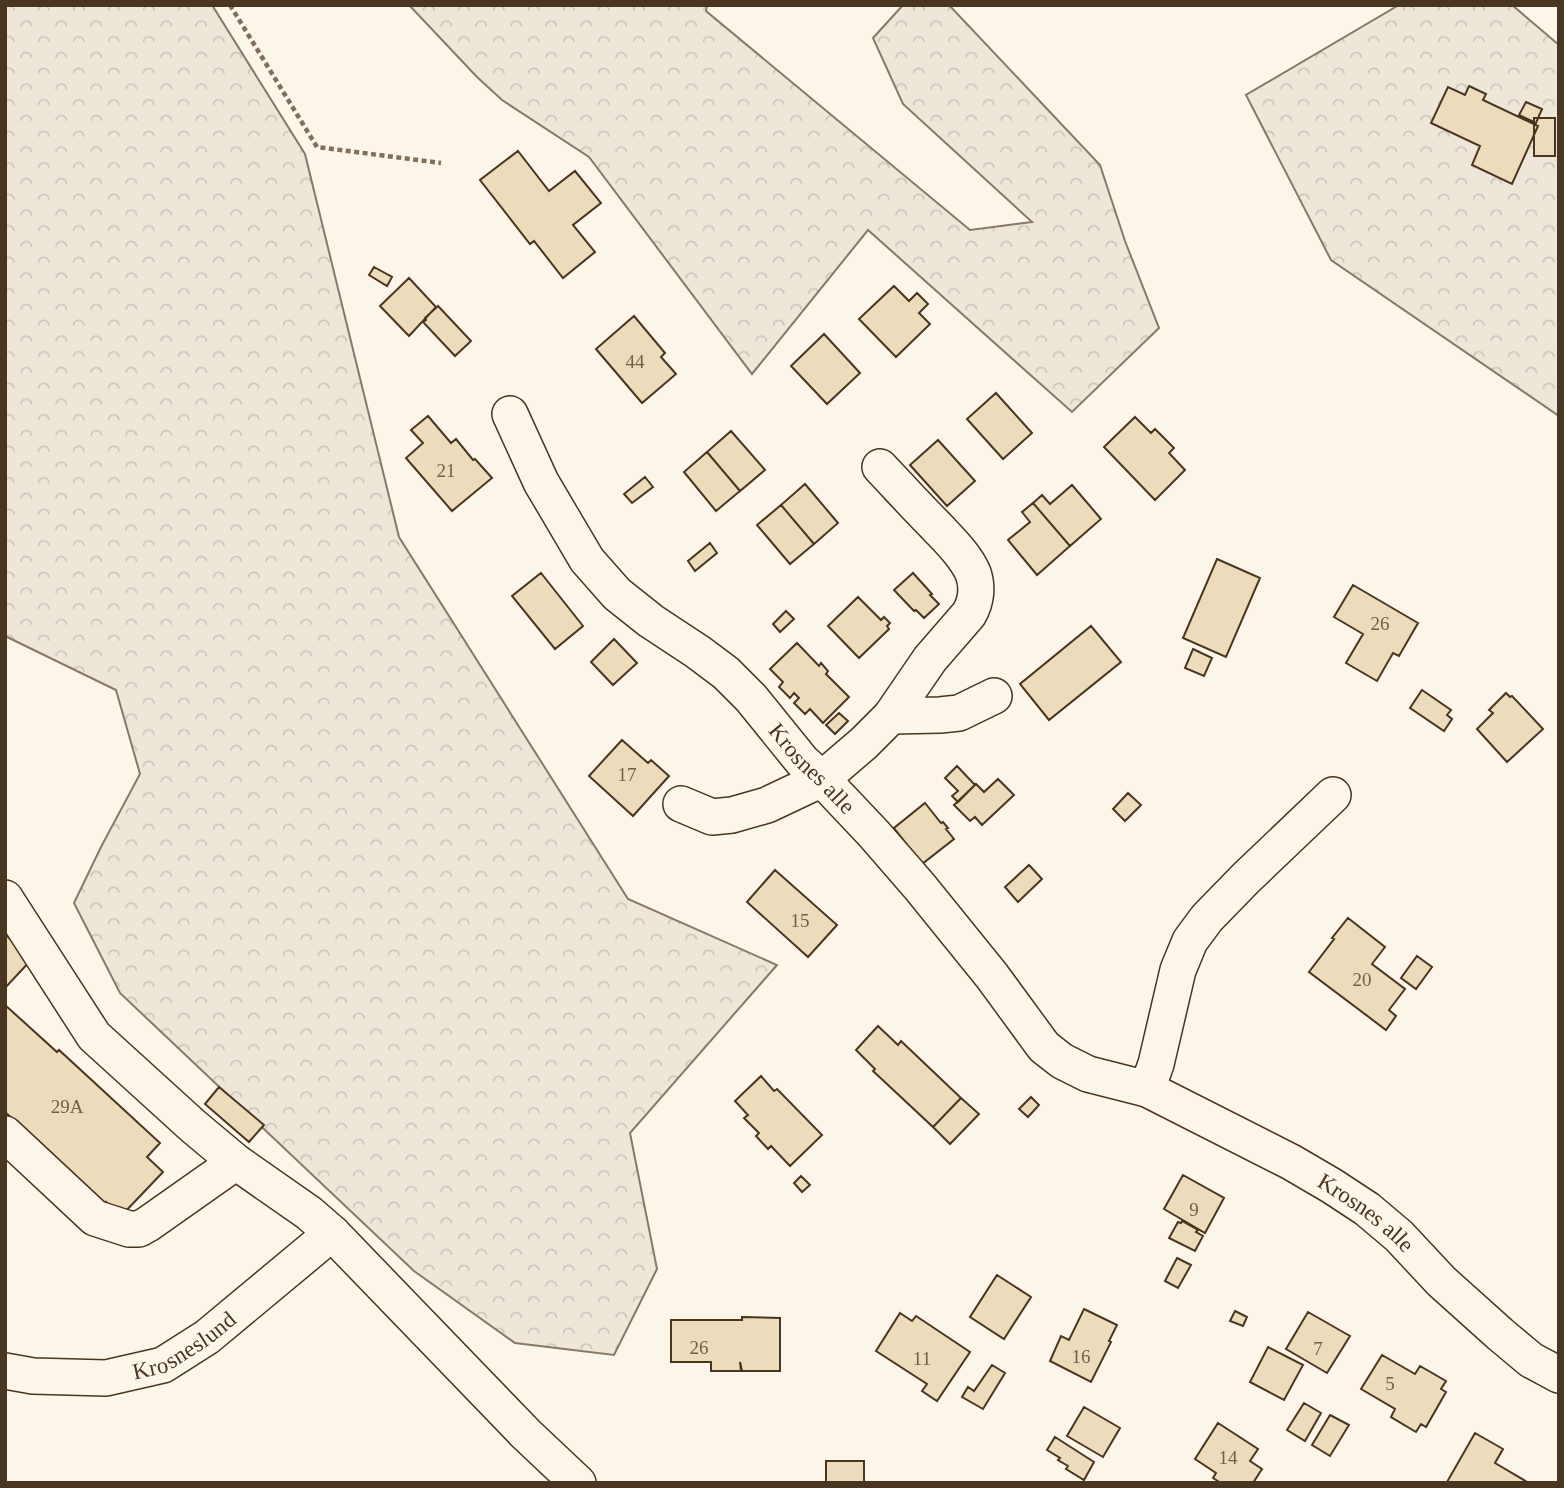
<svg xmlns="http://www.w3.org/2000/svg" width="1564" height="1488" font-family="Georgia,serif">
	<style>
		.forest { fill: url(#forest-crowns); stroke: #887966; stroke-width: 2 }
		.building { fill: #ecdcbc; stroke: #4a3520; stroke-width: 2 }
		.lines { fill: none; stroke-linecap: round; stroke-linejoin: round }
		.minor-casing { stroke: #4a3520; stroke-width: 38 }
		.path { stroke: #7f6f5c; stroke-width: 4.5; stroke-dasharray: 5 3.5; stroke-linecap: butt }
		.minor { stroke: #fbf6e9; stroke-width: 35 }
		.labels { text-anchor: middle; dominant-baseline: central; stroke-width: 5; stroke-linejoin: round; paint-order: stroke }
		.number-label { font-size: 19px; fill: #725f47 }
		.street-label { font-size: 23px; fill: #4a3520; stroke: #fbf6e9 }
	</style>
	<defs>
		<pattern id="forest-crowns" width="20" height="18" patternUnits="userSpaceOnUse" patternTransform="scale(1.75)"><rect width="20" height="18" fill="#ede6d9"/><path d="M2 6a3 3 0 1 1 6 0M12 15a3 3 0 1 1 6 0" fill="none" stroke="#cdc6ba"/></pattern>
	</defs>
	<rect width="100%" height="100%" fill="#fbf6e9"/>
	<path class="forest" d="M 5,5 L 212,5 L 305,154 L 399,537 L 628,899 L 777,965 L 630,1133 L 657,1269 L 614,1355 L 515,1343 L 414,1271 L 120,993 L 74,903 L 101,847 L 140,774 L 116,690 L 5,636 Z
		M 409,5 L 707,5 L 706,11 L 970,230 L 1032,222 L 903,104 L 873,38 L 903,5 L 949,5 L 1100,165 L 1125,241 L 1159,328 L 1072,412 L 868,230 L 752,374 L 589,157 L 502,100 L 477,77 Z
		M 1399,5 L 1512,5 L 1559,45 L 1559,416 L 1331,260 L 1246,95 Z"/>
	<path class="building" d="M 1469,86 L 1486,94 L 1483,100 L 1538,126 L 1512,184 L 1472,165 L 1480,146 L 1431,123 L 1448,87 L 1465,95 Z
		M 1526,102 L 1542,109 L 1536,123 L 1519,115 Z
		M 1534,118 L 1555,118 L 1555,156 L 1534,156 Z
		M 518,151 L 549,191 L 575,171 L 601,203 L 573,225 L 595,252 L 563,278 L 534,241 L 530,244 L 480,180 Z
		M 374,267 L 392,277 L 387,286 L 369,275 Z
		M 409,278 L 436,307 L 409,336 L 380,306 Z
		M 894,286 L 909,301 L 917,293 L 928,304 L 919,313 L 930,324 L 896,357 L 859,319 Z
		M 438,306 L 471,341 L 455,356 L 423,322 L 426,320 L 425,318 Z
		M 634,316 L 665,353 L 661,357 L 676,374 L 642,403 L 596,349 Z
		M 824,334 L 860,373 L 827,404 L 791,366 Z
		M 996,393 L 1032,433 L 1003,459 L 967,419 Z
		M 428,416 L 451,443 L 456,439 L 473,460 L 475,459 L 492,478 L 452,511 L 406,458 L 423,443 L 411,430 Z
		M 1135,417 L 1151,433 L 1155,429 L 1174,448 L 1169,453 L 1185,470 L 1155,500 L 1104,447 Z
		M 731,431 L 765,470 L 740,491 L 707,452 Z
		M 938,440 L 975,481 L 947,506 L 910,465 Z
		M 707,452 L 740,491 L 716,511 L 684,472 Z
		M 645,477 L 653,487 L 632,503 L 624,494 Z
		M 805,484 L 838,523 L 814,544 L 781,505 Z
		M 1072,485 L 1101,519 L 1070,546 L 1033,503 L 1042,495 L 1050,504 Z
		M 1033,503 L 1070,546 L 1037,575 L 1008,540 L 1030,522 L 1022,512 Z
		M 781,505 L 814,544 L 790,564 L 757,525 Z
		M 710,543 L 717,553 L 695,571 L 688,561 Z
		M 1217,559 L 1260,578 L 1226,657 L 1183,638 Z
		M 541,573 L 583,626 L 555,649 L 512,596 Z
		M 913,573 L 932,594 L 930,595 L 939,604 L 924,618 L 916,610 L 914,611 L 894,590 Z
		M 1353,585 L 1418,623 L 1399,656 L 1393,653 L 1377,681 L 1346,663 L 1363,634 L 1334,617 Z
		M 858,597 L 881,620 L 884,617 L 890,623 L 887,626 L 889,629 L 859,658 L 828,626 Z
		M 786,611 L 794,619 L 780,632 L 773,624 Z
		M 1091,626 L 1121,662 L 1049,720 L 1020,684 Z
		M 614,639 L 637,663 L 613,685 L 591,662 Z
		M 797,643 L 819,666 L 821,663 L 828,671 L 826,674 L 849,697 L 823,723 L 810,709 L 805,714 L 794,703 L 799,698 L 794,693 L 790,698 L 779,687 L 783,682 L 770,669 Z
		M 1193,649 L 1212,658 L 1204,676 L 1185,668 Z
		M 1422,690 L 1451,710 L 1447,715 L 1452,719 L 1444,731 L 1410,708 Z
		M 1506,693 L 1510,697 L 1512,696 L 1543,729 L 1507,762 L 1477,729 L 1493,713 L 1489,710 Z
		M 839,713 L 848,721 L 835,734 L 826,725 Z
		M 622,740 L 648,763 L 651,760 L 669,776 L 633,816 L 589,776 Z
		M 957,766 L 975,785 L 958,802 L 952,796 L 958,791 L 945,778 Z
		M 998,779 L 1014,795 L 982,825 L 975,817 L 970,821 L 954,805 L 976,784 L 984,792 Z
		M 1128,793 L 1141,805 L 1125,821 L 1113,809 Z
		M 925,803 L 941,823 L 943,822 L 948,828 L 946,829 L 954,839 L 922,864 L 894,828 Z
		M 1029,865 L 1042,879 L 1018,902 L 1005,887 Z
		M 775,870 L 837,925 L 808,957 L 747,902 Z
		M 1348,918 L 1385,947 L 1372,964 L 1405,989 L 1389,1010 L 1396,1016 L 1386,1030 L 1309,972 L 1334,939 L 1332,938 Z
		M 5,934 L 32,959 L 5,988 Z
		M 1417,956 L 1432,967 L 1416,989 L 1401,978 Z
		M 5,1005 L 57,1052 L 59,1050 L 160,1143 L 147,1157 L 163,1172 L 121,1216 L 106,1202 L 105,1204 L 5,1112 Z
		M 878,1026 L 898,1045 L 901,1041 L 961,1098 L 933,1127 L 873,1071 L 875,1069 L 856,1050 Z
		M 761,1076 L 774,1091 L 777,1089 L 822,1135 L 790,1166 L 771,1146 L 768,1149 L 756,1136 L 759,1133 L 744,1118 L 748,1115 L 735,1101 Z
		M 219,1087 L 264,1125 L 249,1142 L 205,1104 Z
		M 1031,1097 L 1039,1105 L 1028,1117 L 1019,1109 Z
		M 961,1098 L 979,1114 L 950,1144 L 933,1127 Z
		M 1183,1175 L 1224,1198 L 1205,1233 L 1164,1209 Z
		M 801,1176 L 810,1185 L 802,1192 L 794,1183 Z
		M 1182,1221 L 1198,1230 L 1196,1232 L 1203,1236 L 1195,1251 L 1169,1238 L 1178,1222 L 1181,1223 Z
		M 1177,1258 L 1191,1265 L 1178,1288 L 1165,1281 Z
		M 997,1275 L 1031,1297 L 1004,1339 L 970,1317 Z
		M 1084,1309 L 1117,1325 L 1109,1341 L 1111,1342 L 1091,1382 L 1050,1361 L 1061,1336 L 1069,1340 Z
		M 1235,1311 L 1247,1317 L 1243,1326 L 1230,1321 Z
		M 1308,1312 L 1350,1336 L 1327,1373 L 1286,1349 Z
		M 900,1313 L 912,1321 L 916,1316 L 970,1352 L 937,1401 L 922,1391 L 927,1384 L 876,1351 Z
		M 742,1317 L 780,1318 L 780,1371 L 742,1371 L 740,1362 L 741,1371 L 711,1371 L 711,1362 L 671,1362 L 671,1320 L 742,1320 Z
		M 1268,1347 L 1303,1365 L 1284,1400 L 1250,1382 Z
		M 1382,1355 L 1415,1374 L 1420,1366 L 1446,1381 L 1441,1389 L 1446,1392 L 1426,1427 L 1421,1424 L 1416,1432 L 1391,1417 L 1395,1409 L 1361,1389 Z
		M 992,1365 L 1005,1373 L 983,1409 L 962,1397 L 968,1387 L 974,1391 Z
		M 1304,1403 L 1321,1413 L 1305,1441 L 1287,1430 Z
		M 1084,1407 L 1120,1428 L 1103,1457 L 1067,1436 Z
		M 1330,1415 L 1349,1425 L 1330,1456 L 1312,1445 Z
		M 1218,1423 L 1258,1449 L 1250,1461 L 1262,1469 L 1253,1483 L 1221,1483 L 1213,1478 L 1216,1473 L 1195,1459 Z
		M 1475,1433 L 1503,1449 L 1495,1463 L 1529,1483 L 1447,1482 Z
		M 1055,1437 L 1094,1462 L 1084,1480 L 1066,1469 L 1068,1466 L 1058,1460 L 1060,1458 L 1047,1450 Z
		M 826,1461 L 864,1461 L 864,1483 L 826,1483 Z"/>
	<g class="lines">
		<g class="minor-casing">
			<g id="minor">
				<path id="s1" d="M 510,414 L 541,482 L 587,560 L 617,594 L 651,621 L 698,652 L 726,673 L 751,698 L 802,761 L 822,779 L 874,834 L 920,887 L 992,976 L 1044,1047 L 1062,1061 L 1088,1074 L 1147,1089 L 1291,1162 L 1332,1186 L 1367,1209 L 1399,1236 L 1441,1281 L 1500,1334 L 1531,1360 L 1559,1375"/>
				<path d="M 891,716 L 940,715 L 959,713 L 994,696"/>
				<path d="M 681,804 L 712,817 L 732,815 L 767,805 L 822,779 L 864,743 L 891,716 L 930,659 L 969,614 C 976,602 978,587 973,573 C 965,555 949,540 936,526 C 917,507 899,487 880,467"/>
				<path d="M 5,898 L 94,1036 L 193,1126 L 236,1162 L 309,1213 L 332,1233 L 526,1434 L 578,1483"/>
				<path d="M 1147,1089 L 1156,1064 L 1178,970 L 1190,941 L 1207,918 L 1246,878 L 1333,795"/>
				<path d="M 5,1134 L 95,1218 L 129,1229 L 139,1229 L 148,1224 L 236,1162"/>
				<path id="s2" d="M 5,1371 L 33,1376 L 106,1378 L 163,1365 L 207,1337 L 332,1233"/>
			</g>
		</g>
		<path class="path" d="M 230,5 L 317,147 L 441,163"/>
		<use href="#minor" class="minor"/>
	</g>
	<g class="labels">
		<g class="number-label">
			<text x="635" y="361">44</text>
			<text x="446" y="470">21</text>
			<text x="1380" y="623">26</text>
			<text x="627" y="774">17</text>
			<text x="800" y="920">15</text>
			<text x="1362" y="979">20</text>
			<text x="67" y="1106">29A</text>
			<text x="1194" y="1209">9</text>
			<text x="699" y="1347">26</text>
			<text x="1318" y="1348">7</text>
			<text x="1081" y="1356">16</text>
			<text x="922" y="1358">11</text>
			<text x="1390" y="1383">5</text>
			<text x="1228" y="1457">14</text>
		</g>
		<g class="street-label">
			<text stroke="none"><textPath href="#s1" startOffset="474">Krosnes alle</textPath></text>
			<text stroke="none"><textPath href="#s1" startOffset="1202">Krosnes alle</textPath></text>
			<text stroke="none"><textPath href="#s2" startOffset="187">Krosneslund</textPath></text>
		</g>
	</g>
	<rect width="1564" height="1488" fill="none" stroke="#4a3520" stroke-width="14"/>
</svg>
